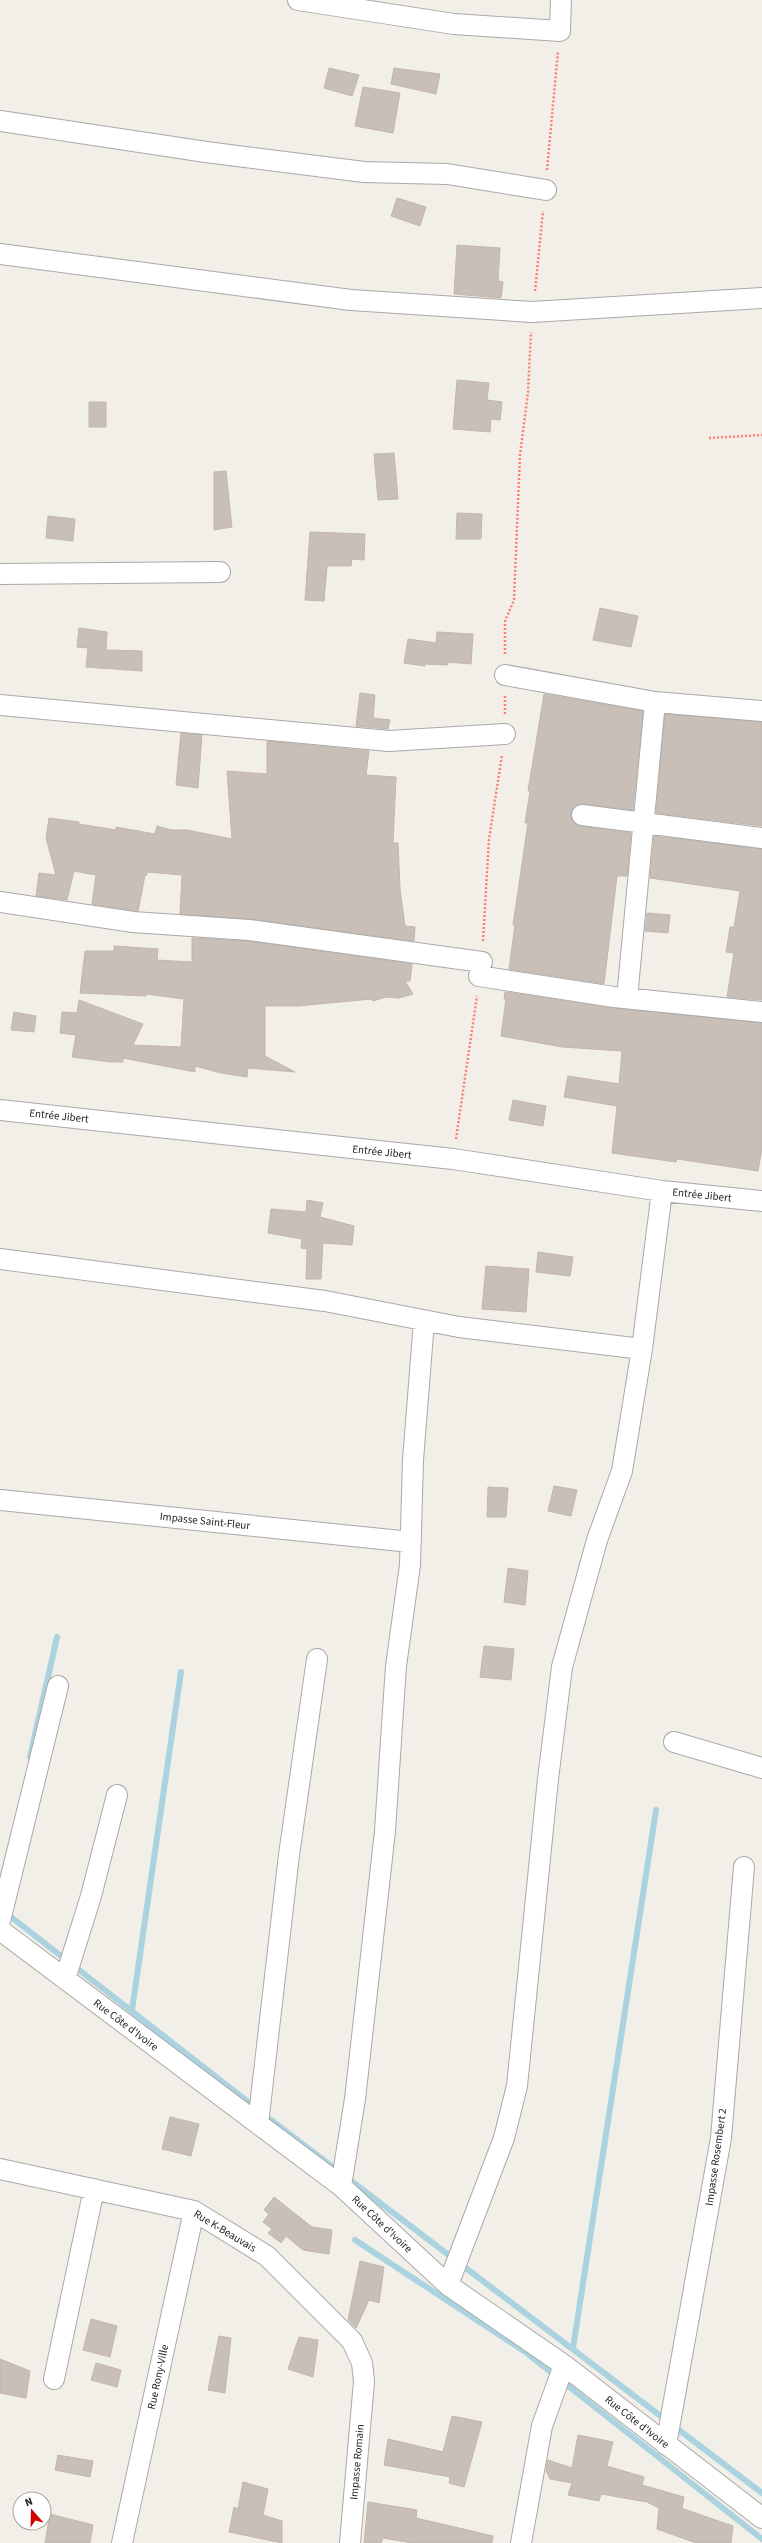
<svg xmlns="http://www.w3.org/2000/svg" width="762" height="2543" font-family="'Source Sans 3',sans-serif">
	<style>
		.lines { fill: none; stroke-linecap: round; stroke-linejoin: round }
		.stream { stroke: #aad3df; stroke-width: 6 }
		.building { fill: #c7bfb8; stroke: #c4b6ab }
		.minor-casing { stroke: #a9a9a9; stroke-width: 22 }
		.path { stroke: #fa8072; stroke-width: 2.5; stroke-dasharray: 2 2; stroke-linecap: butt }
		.minor { stroke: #fff; stroke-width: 20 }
		.labels { text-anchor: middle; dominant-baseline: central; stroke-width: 4; stroke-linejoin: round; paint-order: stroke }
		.street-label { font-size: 11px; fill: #222; stroke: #fff }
	</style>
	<rect width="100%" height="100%" fill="#f2efe9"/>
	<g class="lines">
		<path class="stream" d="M 30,1757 L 57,1637
			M 6,1913 L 256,2108
			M 132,2010 L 181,1672
			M 263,2114 L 762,2493
			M 355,2240 L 524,2351 L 762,2539
			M 573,2348 L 656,1810"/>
	</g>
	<path class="building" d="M 329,68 L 359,75 L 352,96 L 324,88 Z
		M 394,68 L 440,74 L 436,94 L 391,84 Z
		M 363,87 L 400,93 L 393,133 L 355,126 Z
		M 397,198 L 426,207 L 420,226 L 391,216 Z
		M 457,245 L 500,248 L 498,281 L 503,282 L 501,298 L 454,294 Z
		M 457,380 L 489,383 L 487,400 L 502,402 L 500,420 L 491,419 L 490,432 L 453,429 Z
		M 89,402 L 106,402 L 106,427 L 89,427 Z
		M 394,453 L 398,499 L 378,500 L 374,454 Z
		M 226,471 L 232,527 L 214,530 L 214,472 Z
		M 457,513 L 482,514 L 481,539 L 456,539 Z
		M 48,516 L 75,519 L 73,541 L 46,538 Z
		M 310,532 L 365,534 L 364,560 L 352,559 L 351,566 L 327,566 L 324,601 L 305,600 Z
		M 600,608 L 638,616 L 631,647 L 593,640 Z
		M 79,628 L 107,632 L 106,650 L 142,651 L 142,671 L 86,667 L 88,648 L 77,647 Z
		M 437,632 L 473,634 L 471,664 L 448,662 L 448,665 L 425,664 L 425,666 L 404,663 L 408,639 L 436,643 Z
		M 360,693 L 375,695 L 373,718 L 390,720 L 388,729 L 356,726 Z
		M 544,694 L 643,711 L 633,810 L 583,804 L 577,805 L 571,813 L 572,820 L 580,826 L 631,833 L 627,876 L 617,876 L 604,984 L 509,969 L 515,925 L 513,925 L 528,823 L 525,823 L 530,791 L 528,791 Z
		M 665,714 L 762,722 L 762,826 L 656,813 Z
		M 181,733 L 202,735 L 198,788 L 176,785 Z
		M 267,741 L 369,751 L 366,775 L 396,777 L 393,843 L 398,843 L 400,889 L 405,926 L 415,927 L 414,941 L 251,919 L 180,914 L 182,875 L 147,872 L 147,875 L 145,875 L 138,911 L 92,904 L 96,875 L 74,871 L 67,900 L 36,896 L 39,873 L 56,875 L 46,838 L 49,818 L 79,822 L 79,824 L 116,830 L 116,827 L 155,834 L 157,826 L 171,830 L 187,830 L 232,839 L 227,771 L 267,774 Z
		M 654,836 L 762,849 L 762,1000 L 727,997 L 734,953 L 726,952 L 730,927 L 734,927 L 740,891 L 650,878 Z
		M 647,913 L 670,915 L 668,933 L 645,931 Z
		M 192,938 L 248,941 L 412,964 L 410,981 L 405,981 L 413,994 L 399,998 L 386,997 L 373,1001 L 372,999 L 297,1006 L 265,1006 L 265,1056 L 295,1072 L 248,1068 L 247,1077 L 221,1073 L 195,1066 L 195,1072 L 123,1058 L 123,1062 L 111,1062 L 72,1057 L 76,1035 L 60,1033 L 62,1012 L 77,1013 L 79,1000 L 143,1024 L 133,1045 L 181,1047 L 184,999 L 146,994 L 146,996 L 80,993 L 85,951 L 114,951 L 114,946 L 158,949 L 157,960 L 192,962 Z
		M 505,992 L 613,1008 L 762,1023 L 762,1149 L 758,1171 L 677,1159 L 676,1162 L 612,1153 L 617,1106 L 564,1097 L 568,1076 L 619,1084 L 622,1051 L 562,1047 L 501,1036 L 506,999 L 504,999 Z
		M 14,1012 L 36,1016 L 34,1032 L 11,1030 Z
		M 513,1100 L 546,1106 L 543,1126 L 509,1120 Z
		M 307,1200 L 323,1203 L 320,1217 L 354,1226 L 352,1245 L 323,1243 L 321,1279 L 306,1279 L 307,1249 L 301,1248 L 302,1239 L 268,1233 L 271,1209 L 306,1212 Z
		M 538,1252 L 573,1257 L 570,1276 L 536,1272 Z
		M 486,1266 L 529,1269 L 526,1312 L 482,1309 Z
		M 554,1486 L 577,1490 L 571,1516 L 548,1511 Z
		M 488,1487 L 508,1488 L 506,1517 L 487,1517 Z
		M 508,1568 L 528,1571 L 525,1605 L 504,1602 Z
		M 484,1646 L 514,1649 L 511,1680 L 480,1677 Z
		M 170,2117 L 199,2124 L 191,2156 L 162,2149 Z
		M 274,2197 L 312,2227 L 332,2230 L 329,2254 L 303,2250 L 286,2236 L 281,2243 L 268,2233 L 272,2229 L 263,2222 L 269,2214 L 264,2210 Z
		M 360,2261 L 384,2267 L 379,2303 L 369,2300 L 356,2328 L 348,2320 Z
		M 91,2319 L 117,2326 L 110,2357 L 83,2350 Z
		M 219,2336 L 231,2338 L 225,2393 L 208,2390 Z
		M 299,2337 L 318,2340 L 313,2377 L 288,2369 Z
		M 0,2359 L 30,2371 L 26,2398 L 0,2393 Z
		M 96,2363 L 121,2370 L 117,2387 L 91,2380 Z
		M 452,2416 L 482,2422 L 464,2487 L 449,2483 L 450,2477 L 384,2465 L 388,2439 L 443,2452 Z
		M 578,2435 L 613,2442 L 607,2466 L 644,2477 L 642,2485 L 684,2497 L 682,2508 L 678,2507 L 733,2526 L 731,2543 L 696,2543 L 657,2529 L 659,2508 L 647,2502 L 601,2494 L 599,2501 L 568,2495 L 572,2483 L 550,2479 L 546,2470 L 548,2460 L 572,2468 Z
		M 58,2455 L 93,2461 L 90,2477 L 55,2470 Z
		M 243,2482 L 268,2489 L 263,2515 L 282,2521 L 282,2543 L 229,2532 L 234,2507 L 238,2509 Z
		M 368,2502 L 417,2510 L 416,2518 L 493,2536 L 492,2543 L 412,2543 L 383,2538 L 381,2543 L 364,2543 Z
		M 50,2514 L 93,2525 L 90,2543 L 45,2543 Z"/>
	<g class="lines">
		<g class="minor-casing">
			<path id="minor" d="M 298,0 L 454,24 L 560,31 L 561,0
				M 0,121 L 206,152 L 364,172 L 447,174 L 546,190
				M 0,254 L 351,300 L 532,312 L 762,298
				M 0,574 L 220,572
				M 505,675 L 655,702
				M 0,705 L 389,741 L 505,734
				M 582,815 L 762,838
				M 0,902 L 133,922 L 249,930 L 482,962
				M 479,976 L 614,997 L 762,1012
				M 627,998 L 655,702 L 762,711
				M 0,1110 L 453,1159 L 662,1191 L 762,1201
				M 0,1259 L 325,1301 L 459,1327 L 642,1349
				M 0,1500 L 411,1542
				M 674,1742 L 762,1768
				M 0,1921 L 58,1686
				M 0,1930 L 341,2186 L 448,2285 L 564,2365 L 762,2518
				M 65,1979 L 91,1896 L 117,1795
				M 258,2124 L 289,1855 L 317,1659
				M 0,2169 L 194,2211 L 267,2256 L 352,2341 L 362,2363 L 364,2381 L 350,2543
				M 341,2186 L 355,2099 L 385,1831 L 396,1666 L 410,1565 L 413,1460 L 424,1321
				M 448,2285 L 504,2138 L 517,2086 L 548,1779 L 562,1667 L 597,1540 L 622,1471 L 642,1349 L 662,1191
				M 54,2379 L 94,2189
				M 666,2445 L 721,2138 L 744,1867
				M 122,2543 L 194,2211
				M 521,2543 L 542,2426 L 564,2365"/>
		</g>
		<path class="path" d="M 547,170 L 558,51
			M 535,291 L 543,211
			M 709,438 L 762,435
			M 505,654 L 505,621 L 514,600 L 520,455 L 528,392 L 531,332
			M 505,714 L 505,695
			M 483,941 L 489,839 L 502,755
			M 456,1139 L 477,996"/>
		<use href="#minor" class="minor"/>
	</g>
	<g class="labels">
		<g class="street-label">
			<text transform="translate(59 1116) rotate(6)">Entrée Jibert</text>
			<text transform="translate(382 1152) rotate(6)">Entrée Jibert</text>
			<text transform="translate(702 1195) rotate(6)">Entrée Jibert</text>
			<text transform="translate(205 1521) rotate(6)">Impasse Saint-Fleur</text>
			<text transform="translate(126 2025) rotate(37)">Rue Côte d'Ivoire</text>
			<text transform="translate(716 2157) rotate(-82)">Impasse Rosembert 2</text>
			<text transform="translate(382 2224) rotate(43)">Rue Côte d'Ivoire</text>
			<text transform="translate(225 2231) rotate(31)">Rue K-Beauvais</text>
			<text transform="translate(158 2377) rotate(-78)">Rue Rony-Ville</text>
			<text transform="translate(637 2422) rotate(38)">Rue Côte d'Ivoire</text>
			<text transform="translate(357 2462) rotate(-85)">Impasse Romain</text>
		</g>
	</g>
	<g transform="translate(32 2511) rotate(340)"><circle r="19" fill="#ffffff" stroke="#a7a7a7"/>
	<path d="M0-3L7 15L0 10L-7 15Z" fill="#d40000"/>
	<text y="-6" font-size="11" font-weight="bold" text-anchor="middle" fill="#222222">N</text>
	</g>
</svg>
